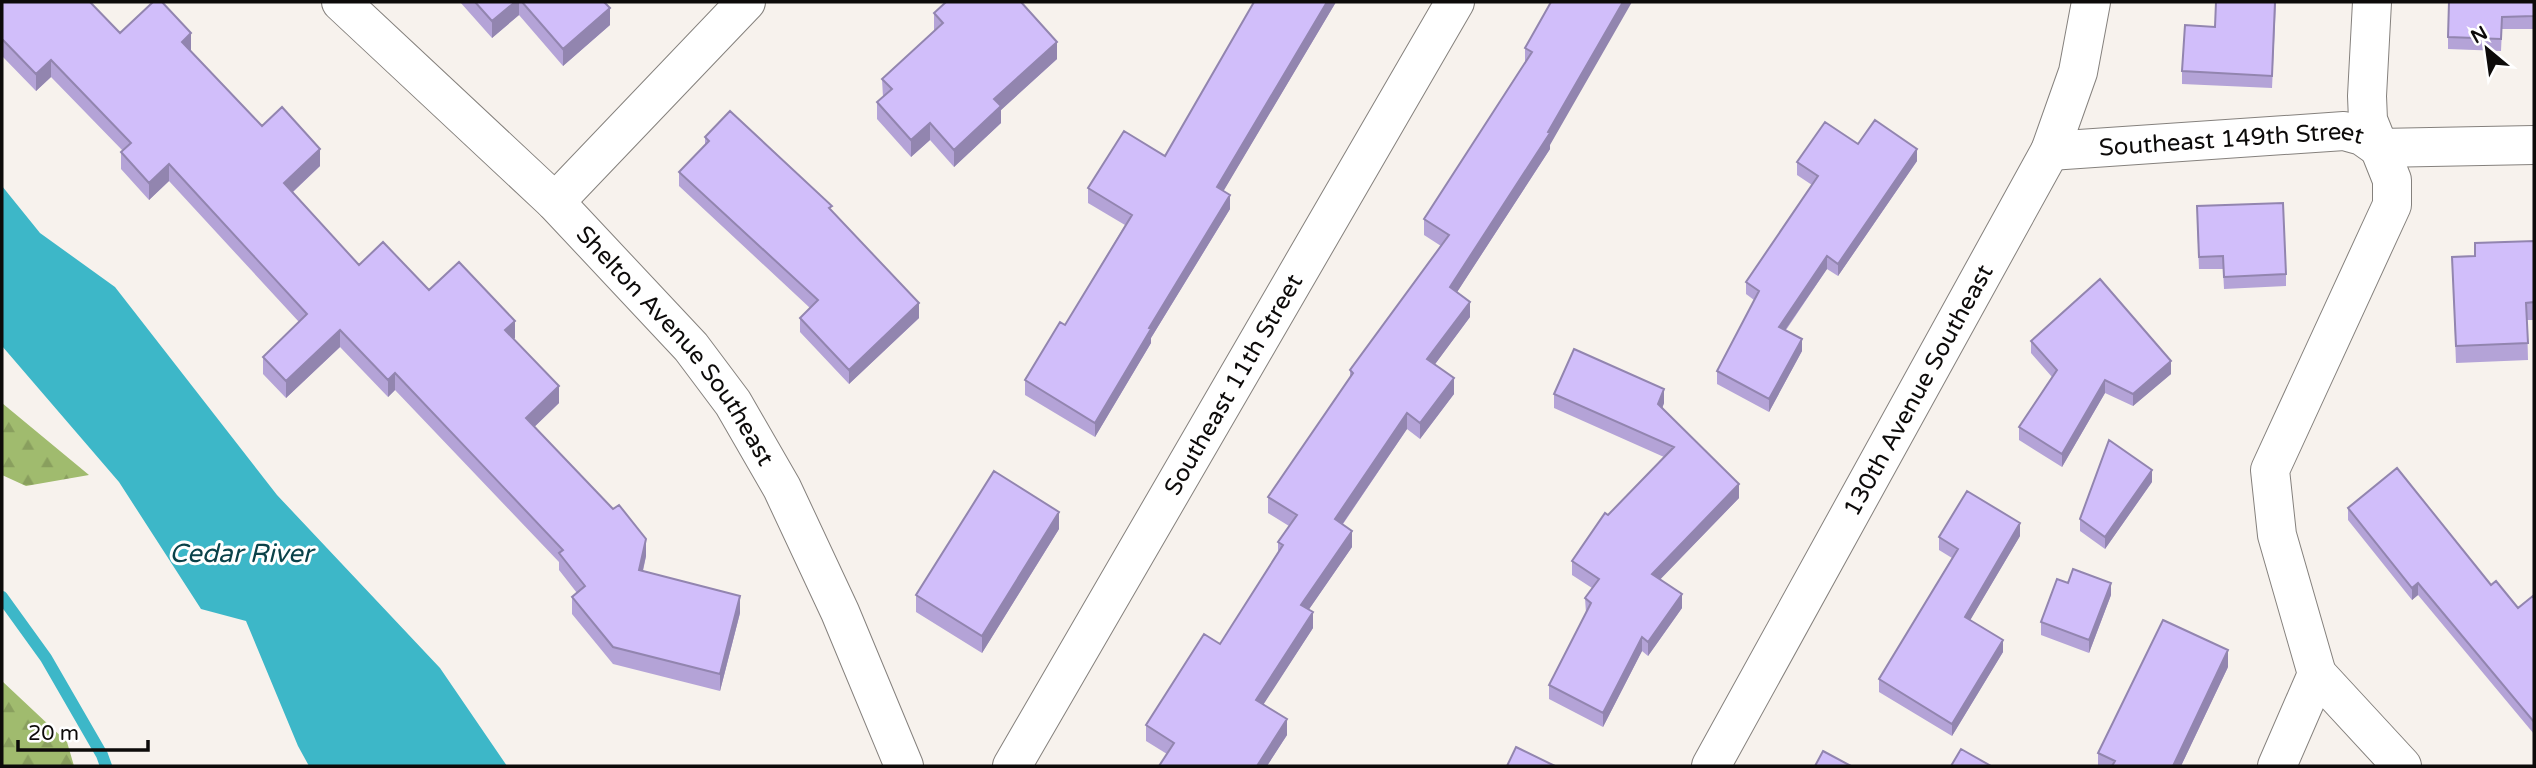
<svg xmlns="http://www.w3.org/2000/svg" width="2536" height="768" font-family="'Varela Round',sans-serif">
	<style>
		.forest { fill: url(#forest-firs) }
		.water { fill: #3db7c8 }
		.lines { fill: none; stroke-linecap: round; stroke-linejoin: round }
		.stream { stroke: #3db7c8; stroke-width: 12 }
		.street-casing { stroke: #85817d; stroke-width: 40 }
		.street { stroke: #fff; stroke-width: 38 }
		.wall { fill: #b4a3d7 }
		.shaded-wall { fill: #9285af }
		.building { fill: #d1befa; stroke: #9285af; stroke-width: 2 }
		.labels { text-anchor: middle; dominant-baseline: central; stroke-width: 6; stroke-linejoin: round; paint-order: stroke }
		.street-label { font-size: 24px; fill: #0d0b0a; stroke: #fff }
		.water-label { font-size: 26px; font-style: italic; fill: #0b4249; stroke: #fff }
	</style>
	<defs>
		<pattern id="forest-firs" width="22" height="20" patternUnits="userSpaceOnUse" patternTransform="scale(1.75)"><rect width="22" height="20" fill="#a0bb6e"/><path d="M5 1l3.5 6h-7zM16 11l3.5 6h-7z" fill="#899f5e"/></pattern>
	</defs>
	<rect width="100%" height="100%" fill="#f7f2ed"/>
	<path class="forest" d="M 2,403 L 89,475 L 26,486 L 2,475 Z
		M 2,681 L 67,742 L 74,766 L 2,766 Z"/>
	<path class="water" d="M 2,186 L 40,233 L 115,287 L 277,495 L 440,668 L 507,766 L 309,766 L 298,746 L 246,621 L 201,609 L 119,482 L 2,346 Z"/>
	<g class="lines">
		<path class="stream" d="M 2,597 L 46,658 L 102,755 L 106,766"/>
		<g class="street-casing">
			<g id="street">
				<path id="s1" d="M 341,2 L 555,202 L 691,347 L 733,403 L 782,488 L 840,612 L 904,766"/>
				<path id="s2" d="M 2050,151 L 2344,131 L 2362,136 L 2379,148 L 2534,145"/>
				<path d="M 555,202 L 746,2"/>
				<path d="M 2317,674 L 2402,766"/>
				<path id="s3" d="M 1012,766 L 1455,2"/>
				<path id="s4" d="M 1711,766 L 2050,151 L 2078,72 L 2091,2"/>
				<path d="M 2277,766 L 2317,674 L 2277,535 L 2270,470 L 2392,205 L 2392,180 L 2368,120 L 2367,96 L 2372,2"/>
			</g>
		</g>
		<use href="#street" class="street"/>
	</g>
	<path class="wall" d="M 2,2 L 191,50 L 190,51 L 262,126 L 320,166 L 293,192 L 359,265 L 429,290 L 515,338 L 514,339 L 559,403 L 534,427 L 646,556 L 643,571 L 740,613 L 720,691 L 613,664 L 572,614 L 572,597 L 577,593 L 559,570 L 559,562 L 395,390 L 388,397 L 340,347 L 286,398 L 263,374 L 263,357 L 299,322 L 169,181 L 149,200 L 121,169 L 121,152 L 123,151 L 51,77 L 36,91 L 2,56 Z
		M 460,2 L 604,2 L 610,25 L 563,66 L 519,15 L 492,38 Z
		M 1254,2 L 1336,2 L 1223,191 L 1230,209 L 1151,338 L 1151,343 L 1095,437 L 1025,395 L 1025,380 L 1065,325 L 1125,225 L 1088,203 L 1088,188 L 1165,156 Z
		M 1551,2 L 1550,149 L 1457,292 L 1470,317 L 1435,364 L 1454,394 L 1420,439 L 1407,429 L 1343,524 L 1352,547 L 1309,609 L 1313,628 L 1263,704 L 1287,735 L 1267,766 L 1159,766 L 1167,754 L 1146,741 L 1146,725 L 1220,644 L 1278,552 L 1278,542 L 1289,526 L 1268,513 L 1268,497 L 1350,377 L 1350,370 L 1441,246 L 1424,235 L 1424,219 L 1525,62 L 1525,48 Z
		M 2276,2 L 2272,88 L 2182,84 L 2182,71 Z
		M 2534,2 L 2534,29 L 2502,29 L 2501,51 L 2448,49 L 2448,37 Z
		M 934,13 L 1057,59 L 1001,110 L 1001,123 L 954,167 L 930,140 L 911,157 L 877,119 L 877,102 L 883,97 L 882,79 L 935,31 L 934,30 Z
		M 705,137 L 832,211 L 919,318 L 849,384 L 800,332 L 800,318 L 810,308 L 679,186 L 679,172 L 705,145 Z
		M 1858,144 L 1917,161 L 1838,276 L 1827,269 L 1786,330 L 1802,351 L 1769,412 L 1717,384 L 1717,371 L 1754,300 L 1746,294 L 1746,282 L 1812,185 L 1797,175 L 1797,162 Z
		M 2197,219 L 2286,274 L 2286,286 L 2224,289 L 2223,269 L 2199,269 Z
		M 2534,241 L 2534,320 L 2527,320 L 2528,360 L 2456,363 L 2452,257 L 2475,256 Z
		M 2031,341 L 2171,374 L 2133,406 L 2105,393 L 2062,467 L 2019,440 L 2019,427 L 2052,377 L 2031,353 Z
		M 1554,394 L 1664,403 L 1662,409 L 1739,498 L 1660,579 L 1682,608 L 1648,656 L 1642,651 L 1603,727 L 1549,699 L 1549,685 L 1586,613 L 1585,598 L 1592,588 L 1572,575 L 1572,561 L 1608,515 L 1664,457 L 1554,408 Z
		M 2152,482 L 2105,549 L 2080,531 L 2080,519 Z
		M 2348,508 L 2491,585 L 2518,608 L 2534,595 L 2534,734 L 2418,595 L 2412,600 L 2348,520 Z
		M 1059,529 L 982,653 L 916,612 L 916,595 Z
		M 2020,536 L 1970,620 L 2003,652 L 1952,736 L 1879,692 L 1879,679 L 1952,558 L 1939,550 L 1939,537 Z
		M 2111,595 L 2089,653 L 2041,635 L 2041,622 Z
		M 2228,667 L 2181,766 L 2098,766 L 2098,753 Z"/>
	<path class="shaded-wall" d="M 515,2 L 519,2 L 519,15 L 492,38 L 492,21 Z
		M 1327,2 L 1336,2 L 1217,202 L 1217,187 Z
		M 1623,2 L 1632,2 L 1550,145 L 1550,149 L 1450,303 L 1450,287 L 1548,132 Z
		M 610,8 L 610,25 L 563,66 L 563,49 Z
		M 191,33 L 191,50 L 182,59 L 182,42 Z
		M 1057,42 L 1057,59 L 1001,110 L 1001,123 L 954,167 L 954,150 L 994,99 Z
		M 51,60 L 51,77 L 36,91 L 36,74 Z
		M 930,123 L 930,140 L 911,157 L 911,140 Z
		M 320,149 L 320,166 L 284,200 L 284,183 Z
		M 1917,149 L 1917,161 L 1838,276 L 1838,264 Z
		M 169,164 L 169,181 L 149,200 L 149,183 Z
		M 1230,195 L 1230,209 L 1151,338 L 1151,343 L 1095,437 L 1095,423 L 1149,328 Z
		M 1827,256 L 1827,269 L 1779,339 L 1779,327 Z
		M 1470,302 L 1470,317 L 1427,375 L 1427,359 Z
		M 919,303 L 919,318 L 849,384 L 849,370 Z
		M 515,321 L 515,338 L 505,347 L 505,330 Z
		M 340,330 L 340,347 L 286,398 L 286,381 Z
		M 1802,339 L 1802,351 L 1769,412 L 1769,399 Z
		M 2171,361 L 2171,374 L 2133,406 L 2133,394 Z
		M 395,373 L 395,390 L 388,397 L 388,380 Z
		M 1454,378 L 1454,394 L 1420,439 L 1420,423 Z
		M 2105,380 L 2105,393 L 2062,467 L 2062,454 Z
		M 559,386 L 559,403 L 526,435 L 526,418 Z
		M 1664,389 L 1664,403 L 1658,419 L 1658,404 Z
		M 1407,413 L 1407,429 L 1335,535 L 1335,519 Z
		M 2152,470 L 2152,482 L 2105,549 L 2105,537 Z
		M 1739,484 L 1739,498 L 1652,588 L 1652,574 Z
		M 1059,512 L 1059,529 L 982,653 L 982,636 Z
		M 2020,523 L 2020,536 L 1965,629 L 1965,617 Z
		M 1352,531 L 1352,547 L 1301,621 L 1301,605 Z
		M 646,539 L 646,556 L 639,587 L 639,570 Z
		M 2111,583 L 2111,595 L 2089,653 L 2089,640 Z
		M 2418,583 L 2418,595 L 2412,600 L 2412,588 Z
		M 1682,594 L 1682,608 L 1648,656 L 1648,642 Z
		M 740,596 L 740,613 L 720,691 L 720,674 Z
		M 1313,612 L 1313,628 L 1256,716 L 1256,700 Z
		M 1642,637 L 1642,651 L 1603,727 L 1603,713 Z
		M 2003,640 L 2003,652 L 1952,736 L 1952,724 Z
		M 2228,650 L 2228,667 L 2181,766 L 2173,766 Z
		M 1287,719 L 1287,735 L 1267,766 L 1257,766 Z"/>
	<path class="building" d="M 2,2 L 90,2 L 120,33 L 153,2 L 162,2 L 191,33 L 182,42 L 262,126 L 282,107 L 320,149 L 284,183 L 359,265 L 383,242 L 429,290 L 459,262 L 515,321 L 505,330 L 559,386 L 526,418 L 613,509 L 619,505 L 646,539 L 639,570 L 740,596 L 720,674 L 613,647 L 572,597 L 585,586 L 559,553 L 563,550 L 395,373 L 388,380 L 340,330 L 286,381 L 263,357 L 307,314 L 169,164 L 149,183 L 121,152 L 131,143 L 51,60 L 36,74 L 2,39 Z
		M 475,2 L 515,2 L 492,21 Z
		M 522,2 L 604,2 L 610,8 L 563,49 Z
		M 946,2 L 1021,2 L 1057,42 L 994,99 L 1001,106 L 954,150 L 930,123 L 911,140 L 877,102 L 892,89 L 882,79 L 943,23 L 934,13 Z
		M 1254,2 L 1327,2 L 1217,187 L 1230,195 L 1149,328 L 1151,329 L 1095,423 L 1025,380 L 1060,322 L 1065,325 L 1132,215 L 1088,188 L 1124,131 L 1165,156 Z
		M 1551,2 L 1623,2 L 1548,132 L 1550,133 L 1450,287 L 1470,302 L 1427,359 L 1454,378 L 1420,423 L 1407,413 L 1335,519 L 1352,531 L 1301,605 L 1313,612 L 1256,700 L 1287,719 L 1257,766 L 1159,766 L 1174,743 L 1146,725 L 1204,634 L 1220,644 L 1283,545 L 1278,542 L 1297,515 L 1268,497 L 1353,373 L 1350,370 L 1449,235 L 1424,219 L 1532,52 L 1525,48 Z
		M 2216,2 L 2275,2 L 2272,76 L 2182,71 L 2185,25 L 2215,27 Z
		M 2449,2 L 2534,2 L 2534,16 L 2502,17 L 2501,39 L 2448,37 Z
		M 730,111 L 832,206 L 829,208 L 919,303 L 849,370 L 800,318 L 818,300 L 679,172 L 709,141 L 705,137 Z
		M 1875,120 L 1917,149 L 1838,264 L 1827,256 L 1779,327 L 1802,339 L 1769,399 L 1717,371 L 1759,291 L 1746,282 L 1818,176 L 1797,162 L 1825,122 L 1858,144 Z
		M 2283,203 L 2286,274 L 2224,277 L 2223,256 L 2199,257 L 2197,206 Z
		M 2534,241 L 2534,302 L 2526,303 L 2528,343 L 2456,346 L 2452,257 L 2475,256 L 2475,243 Z
		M 2100,279 L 2171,361 L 2133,394 L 2105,380 L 2062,454 L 2019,427 L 2057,370 L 2031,341 Z
		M 1574,349 L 1664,389 L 1658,404 L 1739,484 L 1652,574 L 1682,594 L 1648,642 L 1642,637 L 1603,713 L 1549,685 L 1591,603 L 1585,598 L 1599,579 L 1572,561 L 1605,513 L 1608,515 L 1674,447 L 1554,394 Z
		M 2109,440 L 2152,470 L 2105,537 L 2080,519 Z
		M 2397,468 L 2491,585 L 2496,581 L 2518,608 L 2534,595 L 2534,722 L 2418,583 L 2412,588 L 2348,508 Z
		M 994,471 L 1059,512 L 982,636 L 916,595 Z
		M 1967,491 L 2020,523 L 1965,617 L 2003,640 L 1952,724 L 1879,679 L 1958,549 L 1939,537 Z
		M 2073,569 L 2111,583 L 2089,640 L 2041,622 L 2057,579 L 2068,583 Z
		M 2163,620 L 2228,650 L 2173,766 L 2112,766 L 2115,761 L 2098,753 Z
		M 1516,747 L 1555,766 L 1507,766 Z
		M 1961,749 L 1991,766 L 1951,766 Z
		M 1823,751 L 1851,766 L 1815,766 Z"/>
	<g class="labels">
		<g class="street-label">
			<text stroke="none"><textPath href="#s2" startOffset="182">Southeast 149th Street</textPath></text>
			<text stroke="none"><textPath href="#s1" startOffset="481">Shelton Avenue Southeast</textPath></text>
			<text stroke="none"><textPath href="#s3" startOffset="441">Southeast 11th Street</textPath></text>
			<text stroke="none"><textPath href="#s4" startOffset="429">130th Avenue Southeast</textPath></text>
		</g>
		<g class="water-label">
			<text x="241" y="553">Cedar River</text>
		</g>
	</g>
	<rect width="2536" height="768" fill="none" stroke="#0d0b0a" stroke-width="7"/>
	<g transform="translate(2487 49) rotate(331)" stroke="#ffffff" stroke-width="5" paint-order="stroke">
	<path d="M0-5L12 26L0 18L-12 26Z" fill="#0d0b0a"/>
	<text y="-10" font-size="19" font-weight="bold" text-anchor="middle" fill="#0d0b0a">N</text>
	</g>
	<path d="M18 740v10h130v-10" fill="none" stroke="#0d0b0a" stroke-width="3.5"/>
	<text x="28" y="740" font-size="21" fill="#0d0b0a" stroke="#ffffff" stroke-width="5" paint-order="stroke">20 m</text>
</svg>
